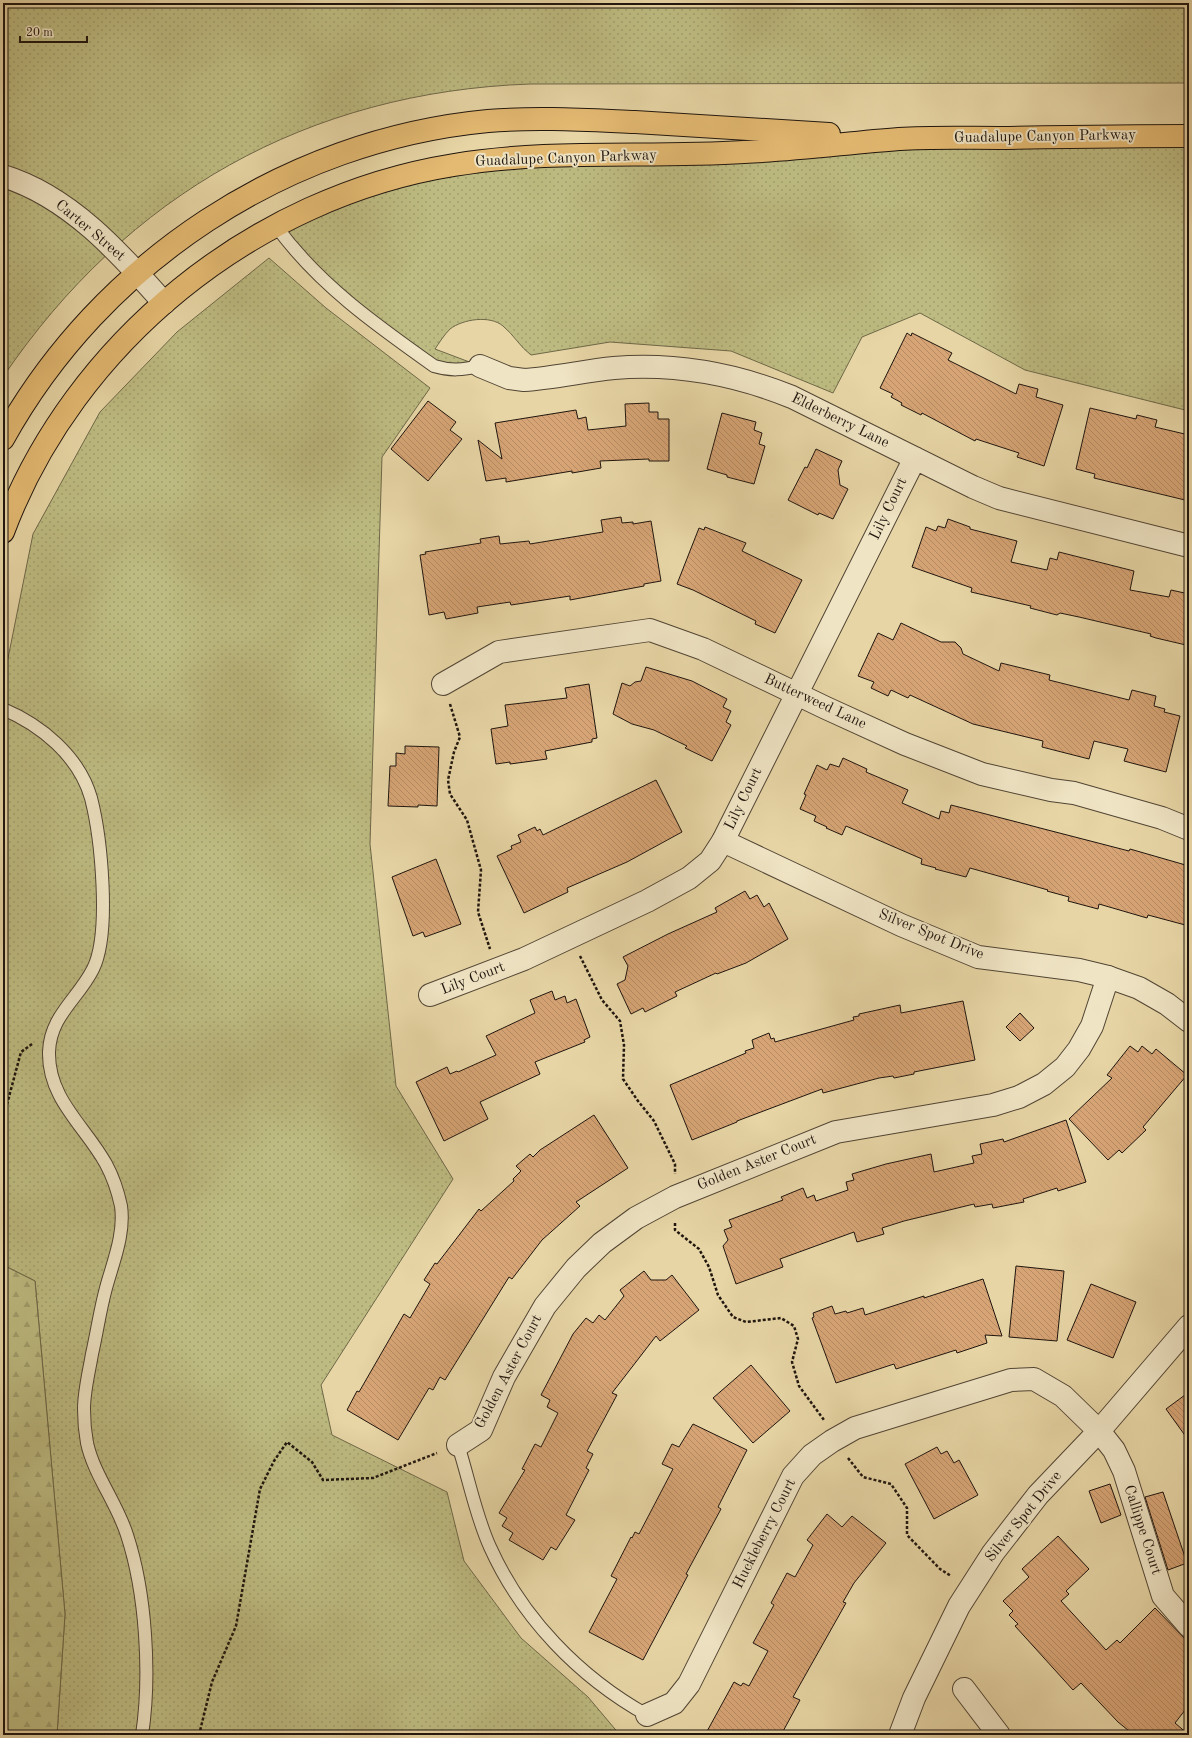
<svg xmlns="http://www.w3.org/2000/svg" width="1192" height="1738" font-family="'Old Standard TT',serif">
	<style>
		.grass { fill: url(#grass-dots); stroke: #6e6848 }
		.forest { fill: url(#forest-firs); stroke: #6e6848 }
		.building { fill: url(#building-back-hatch); stroke: #1f150e }
		.lines { fill: none; stroke-linecap: round; stroke-linejoin: round }
		.service-casing { stroke: #514534; stroke-width: 14 }
		.minor-casing { stroke: #514534; stroke-width: 24 }
		.tertiary-casing { stroke: #514534; stroke-width: 24 }
		.primary-casing { stroke: #1f150e; stroke-width: 24 }
		.path { stroke: #1f150e; stroke-width: 2.5; stroke-dasharray: 3 2; stroke-linecap: butt }
		.service { stroke: #efe4c4; stroke-width: 12 }
		.minor { stroke: #efe4c4; stroke-width: 22 }
		.tertiary { stroke: #efe4c4; stroke-width: 22 }
		.primary { stroke: #e4ba72; stroke-width: 22 }
		.labels { text-anchor: middle; dominant-baseline: central; stroke-width: 4; stroke-linejoin: round; paint-order: stroke }
		.street-label { font-size: 15px; fill: #1f150e; stroke: #efe4c4 }
	</style>
	<defs>
		<pattern id="grass-dots" width="8" height="8" patternUnits="userSpaceOnUse"><rect width="8" height="8" fill="#bdbb81"/><path d="M2 2h.1M6 6h.1" fill="none" stroke="#a2a06e" stroke-width="1.8" stroke-linecap="round"/></pattern>
		<pattern id="forest-firs" width="22" height="20" patternUnits="userSpaceOnUse"><rect width="22" height="20" fill="#bdbb81"/><path d="M5 1l3.5 6h-7zM16 11l3.5 6h-7z" fill="#a2a06e"/></pattern>
		<pattern id="building-back-hatch" width="6" height="6" patternUnits="userSpaceOnUse"><rect width="6" height="6" fill="#d6a475"/><path d="M-1 5l2 2M0 0l6 6M5-1l2 2" fill="none" stroke="#b78c64"/></pattern>
	</defs>
	<rect width="100%" height="100%" fill="#e7d5a5"/>
	<filter id="stains"><feTurbulence type="fractalNoise" baseFrequency=".005" numOctaves="4"/><feColorMatrix values="0 0 0 0 .2 0 0 0 0 .09 0 0 0 0 .02 0 0 0 .5 -.17"/></filter>
	<radialGradient id="worn" r=".72"><stop offset=".6" stop-color="#630" stop-opacity="0"/><stop offset="1" stop-color="#630" stop-opacity=".3"/></radialGradient>
	<path class="grass" d="M 3,3 L 1189,3 L 1189,83 L 530,84 C 308,92 127,194 3,377 Z
		M 1189,136 L 1189,411 L 1025,370 L 920,313 L 862,337 L 833,393 L 731,351 L 610,342 L 531,355 C 520,347 514,335 503,326 C 490,315 463,319 450,329 C 444,335 439,343 435,349 L 480,366 L 447,370 L 369,320 L 276,226 L 451,165 Z
		M 269,258 L 326,308 L 430,388 L 382,457 L 370,844 L 396,1086 L 453,1179 L 321,1385 L 332,1435 L 447,1492 L 464,1561 L 521,1638 L 588,1697 L 620,1735 L 57,1735 L 65,1614 L 35,1281 L 3,1265 L 3,683 L 33,534 L 100,412 L 177,332 Z"/>
	<path class="forest" d="M 3,1265 L 35,1281 L 65,1614 L 57,1735 L 3,1735 Z"/>
	<path class="building" d="M 907,333 L 911,336 L 912,333 L 952,353 L 948,360 L 1016,394 L 1019,384 L 1038,389 L 1036,397 L 1063,405 L 1044,466 L 1017,457 L 1019,453 L 976,439 L 975,441 L 922,413 L 921,415 L 901,405 L 902,403 L 891,397 L 893,394 L 880,388 Z
		M 428,401 L 456,422 L 450,430 L 462,439 L 428,481 L 391,449 Z
		M 649,403 L 649,412 L 658,412 L 658,419 L 669,419 L 669,461 L 649,461 L 649,459 L 600,461 L 601,468 L 572,473 L 572,471 L 506,482 L 506,478 L 486,481 L 478,440 L 502,459 L 495,423 L 576,410 L 578,419 L 586,417 L 588,430 L 626,426 L 625,404 Z
		M 1090,408 L 1136,419 L 1137,415 L 1157,420 L 1155,427 L 1189,435 L 1189,501 L 1094,478 L 1095,474 L 1076,469 Z
		M 722,413 L 756,422 L 754,430 L 762,433 L 759,444 L 765,446 L 754,484 L 727,477 L 727,475 L 707,469 Z
		M 816,449 L 842,461 L 838,470 L 840,485 L 848,489 L 833,519 L 819,513 L 818,515 L 788,500 L 805,467 L 807,468 Z
		M 621,517 L 622,523 L 633,522 L 633,524 L 651,521 L 661,581 L 644,584 L 644,586 L 570,600 L 570,596 L 511,605 L 510,602 L 477,607 L 478,613 L 446,619 L 444,612 L 429,615 L 420,555 L 426,554 L 425,552 L 481,543 L 480,539 L 499,536 L 500,544 L 529,541 L 530,544 L 603,532 L 601,520 Z
		M 948,519 L 970,527 L 970,529 L 1017,541 L 1011,562 L 1047,570 L 1050,558 L 1057,560 L 1059,552 L 1134,571 L 1130,590 L 1169,597 L 1171,590 L 1189,594 L 1189,643 L 1186,642 L 1186,645 L 1156,638 L 1150,636 L 1151,634 L 1079,617 L 1060,613 L 1057,615 L 1030,608 L 1031,606 L 971,592 L 972,588 L 912,567 L 926,527 L 936,531 L 938,526 L 945,528 Z
		M 705,527 L 746,543 L 742,551 L 802,580 L 775,633 L 755,624 L 756,621 L 693,590 L 677,584 L 699,528 L 704,530 Z
		M 901,623 L 941,642 L 955,642 L 961,648 L 963,654 L 999,671 L 1001,663 L 1050,675 L 1049,680 L 1129,700 L 1132,690 L 1156,696 L 1154,706 L 1165,709 L 1164,712 L 1180,716 L 1166,772 L 1124,761 L 1128,749 L 1094,741 L 1089,759 L 1042,747 L 1043,741 L 973,724 L 910,695 L 908,698 L 891,690 L 888,696 L 871,688 L 874,682 L 858,676 L 878,633 L 893,640 Z
		M 646,667 L 692,681 L 727,699 L 723,707 L 731,711 L 726,722 L 731,725 L 712,761 L 685,748 L 687,746 L 654,730 L 632,724 L 613,714 L 622,683 L 630,686 L 635,682 L 641,681 Z
		M 589,684 L 597,738 L 592,739 L 592,742 L 545,751 L 547,759 L 510,764 L 510,762 L 496,764 L 491,729 L 508,726 L 505,705 L 567,698 L 565,688 Z
		M 405,746 L 439,747 L 437,806 L 418,805 L 418,807 L 388,806 L 390,766 L 396,766 L 396,753 L 405,754 Z
		M 843,758 L 867,769 L 866,772 L 908,790 L 902,803 L 939,819 L 941,811 L 949,813 L 951,805 L 1129,851 L 1130,849 L 1189,866 L 1189,926 L 1148,915 L 1147,918 L 1099,904 L 1098,909 L 1068,901 L 1069,897 L 1047,891 L 1048,890 L 970,868 L 966,877 L 935,869 L 936,868 L 921,864 L 922,859 L 846,826 L 842,835 L 826,828 L 827,827 L 814,821 L 816,816 L 800,809 L 806,795 L 804,794 L 817,765 L 827,770 L 830,764 L 839,767 Z
		M 656,780 L 682,832 L 627,862 L 567,888 L 568,892 L 524,913 L 497,856 L 512,849 L 511,846 L 521,842 L 518,835 L 535,827 L 537,831 L 540,829 L 543,835 Z
		M 436,859 L 461,924 L 425,937 L 423,932 L 413,936 L 392,877 Z
		M 745,891 L 750,899 L 757,895 L 764,907 L 769,903 L 788,939 L 746,963 L 717,974 L 716,973 L 675,992 L 677,996 L 645,1012 L 643,1008 L 631,1014 L 617,984 L 625,980 L 628,966 L 623,957 L 668,934 L 717,912 L 715,908 Z
		M 552,991 L 555,1000 L 565,996 L 567,1003 L 576,999 L 590,1037 L 584,1040 L 585,1042 L 535,1062 L 540,1074 L 480,1102 L 488,1119 L 444,1141 L 416,1082 L 447,1067 L 450,1074 L 457,1071 L 458,1072 L 496,1055 L 486,1036 L 535,1013 L 530,1000 Z
		M 963,1001 L 975,1060 L 914,1072 L 914,1074 L 894,1078 L 893,1076 L 879,1078 L 823,1093 L 822,1089 L 737,1121 L 737,1122 L 692,1140 L 670,1085 L 746,1053 L 745,1051 L 754,1048 L 752,1040 L 769,1033 L 771,1039 L 774,1038 L 775,1042 L 854,1020 L 853,1017 L 859,1016 L 859,1014 L 900,1005 L 901,1013 Z
		M 1020,1013 L 1034,1028 L 1020,1041 L 1006,1027 Z
		M 1130,1046 L 1138,1052 L 1142,1046 L 1152,1054 L 1156,1049 L 1187,1075 L 1143,1127 L 1146,1130 L 1122,1153 L 1119,1150 L 1108,1160 L 1069,1119 L 1112,1078 L 1107,1075 Z
		M 594,1115 L 628,1168 L 576,1202 L 580,1206 L 542,1240 L 512,1279 L 509,1277 L 445,1380 L 440,1377 L 433,1390 L 429,1388 L 398,1440 L 347,1410 L 357,1391 L 359,1392 L 404,1314 L 410,1318 L 430,1284 L 424,1280 L 435,1263 L 437,1264 L 479,1209 L 481,1211 L 514,1181 L 513,1179 L 521,1171 L 516,1166 L 530,1154 L 533,1157 L 540,1150 Z
		M 1066,1120 L 1086,1182 L 1058,1191 L 1057,1188 L 1023,1199 L 1024,1202 L 993,1208 L 992,1204 L 975,1207 L 974,1204 L 904,1221 L 882,1228 L 884,1234 L 857,1242 L 854,1232 L 780,1259 L 783,1267 L 736,1284 L 723,1246 L 728,1240 L 724,1230 L 732,1227 L 729,1220 L 783,1200 L 781,1197 L 803,1188 L 807,1198 L 814,1195 L 816,1201 L 848,1190 L 846,1182 L 854,1180 L 852,1174 L 886,1164 L 931,1154 L 934,1172 L 974,1163 L 972,1156 L 982,1154 L 980,1144 L 1003,1139 L 1004,1142 Z
		M 1016,1266 L 1064,1271 L 1057,1341 L 1009,1337 Z
		M 644,1271 L 651,1280 L 666,1280 L 672,1275 L 699,1310 L 660,1341 L 656,1336 L 612,1393 L 617,1395 L 587,1451 L 593,1454 L 586,1468 L 589,1470 L 566,1515 L 575,1520 L 556,1550 L 551,1547 L 543,1560 L 509,1540 L 513,1533 L 502,1526 L 507,1518 L 499,1513 L 525,1470 L 522,1469 L 535,1444 L 541,1447 L 558,1413 L 547,1407 L 550,1400 L 541,1395 L 573,1334 L 586,1318 L 593,1323 L 599,1315 L 605,1320 L 624,1296 L 620,1290 Z
		M 983,1279 L 1002,1336 L 985,1335 L 987,1343 L 957,1353 L 956,1350 L 896,1369 L 894,1364 L 836,1383 L 812,1318 L 814,1317 L 813,1313 L 832,1306 L 835,1314 L 846,1311 L 847,1313 L 863,1308 L 865,1315 L 924,1296 L 924,1298 Z
		M 1091,1284 L 1136,1302 L 1113,1358 L 1067,1340 Z
		M 751,1365 L 790,1411 L 753,1443 L 713,1398 Z
		M 1189,1392 L 1189,1441 L 1166,1409 Z
		M 693,1424 L 747,1450 L 718,1507 L 721,1509 L 686,1574 L 688,1575 L 643,1660 L 589,1632 L 617,1579 L 611,1576 L 631,1537 L 632,1538 L 635,1532 L 639,1534 L 673,1469 L 662,1464 L 672,1444 L 679,1447 Z
		M 937,1447 L 941,1454 L 947,1451 L 954,1463 L 959,1460 L 978,1495 L 934,1519 L 905,1464 Z
		M 1110,1484 L 1121,1515 L 1101,1523 L 1089,1491 Z
		M 1163,1492 L 1187,1563 L 1168,1570 L 1145,1497 Z
		M 827,1514 L 842,1527 L 852,1516 L 886,1543 L 854,1583 L 843,1602 L 846,1603 L 793,1697 L 800,1700 L 781,1735 L 705,1735 L 734,1682 L 741,1686 L 743,1683 L 749,1686 L 768,1651 L 753,1643 L 774,1605 L 771,1603 L 787,1573 L 795,1577 L 813,1545 L 807,1540 Z
		M 1058,1536 L 1089,1569 L 1066,1591 L 1069,1594 L 1061,1601 L 1106,1650 L 1117,1640 L 1120,1643 L 1155,1608 L 1189,1643 L 1189,1705 L 1175,1723 L 1189,1735 L 1134,1735 L 1118,1722 L 1081,1683 L 1073,1690 L 1015,1626 L 1018,1624 L 1009,1615 L 1013,1611 L 1003,1601 L 1029,1577 L 1022,1569 Z"/>
	<g class="lines">
		<g class="service-casing">
			<path id="service" d="M 276,226 C 318,284 376,325 434,366 C 450,371 463,370 480,366
				M 3,709 C 41,725 79,756 91,798 C 101,837 111,933 93,969 C 78,999 50,1016 49,1052 C 48,1099 85,1126 106,1164 C 113,1177 118,1192 121,1206 C 125,1234 113,1262 106,1288 C 100,1310 97,1332 92,1354 C 89,1372 84,1391 84,1409 C 84,1420 85,1432 87,1443 C 94,1475 117,1503 127,1535 C 146,1593 151,1675 142,1735
				M 458,1445 C 469,1479 475,1514 490,1547 C 522,1618 579,1677 647,1715"/>
		</g>
		<g class="minor-casing">
			<path id="minor" d="M 480,366 L 509,378 L 524,380 C 554,378 584,371 614,368 C 676,363 735,374 792,397 L 973,487 L 999,498 L 1189,546
				M 443,684 L 499,652 L 650,630 L 703,649 L 826,708 L 905,744 L 982,774 L 1051,790 L 1074,793 L 1162,818 L 1189,829
				M 430,995 L 524,959 L 647,901 L 689,878 L 710,861 L 723,841 L 915,458
				M 458,1445 L 481,1430 L 504,1377 L 545,1306 L 576,1268 L 602,1243 L 636,1218 L 675,1197 L 836,1132 L 993,1105 L 1019,1097 L 1044,1084 L 1065,1067 L 1079,1049 L 1092,1026 L 1108,977
				M 964,1689 L 999,1735
				M 647,1715 L 674,1703 L 689,1684 L 793,1476 L 812,1455 L 832,1441 L 855,1428 L 1011,1380 L 1034,1379 L 1063,1396 L 1099,1431 L 1114,1450 L 1124,1471 L 1163,1596 L 1189,1626"/>
		</g>
		<g class="tertiary-casing">
			<path id="tertiary" d="M 3,176 C 69,196 120,253 164,303
				M 723,841 L 901,925 L 978,957 L 1079,970 L 1108,977 L 1139,988 L 1167,1004 L 1189,1021
				M 900,1735 L 914,1698 L 959,1606 L 993,1553 L 1038,1495 L 1099,1431 L 1189,1326"/>
		</g>
		<g class="primary-casing">
			<path id="primary" d="M 3,439 C 101,262 286,140 488,121 C 537,117 586,120 635,122 C 700,126 765,130 829,134
				M 3,532 C 74,342 254,197 454,165 C 549,149 647,158 744,152 C 795,150 847,143 899,139 C 932,137 966,138 1000,138 C 1063,137 1126,136 1189,136"/>
		</g>
		<path class="path" d="M 450,704 L 460,737 L 454,752 L 448,780 L 450,794 L 467,820 L 481,870 L 478,912 L 490,949
			M 580,956 L 602,1000 L 620,1021 L 624,1045 L 623,1079 L 638,1101 L 654,1121 L 675,1164 L 675,1174
			M 3,1119 L 21,1052 L 32,1044
			M 675,1223 L 675,1230 L 699,1249 L 709,1267 L 718,1295 L 733,1317 L 746,1322 L 781,1318 L 794,1326 L 798,1339 L 792,1362 L 799,1386 L 824,1420
			M 848,1458 L 863,1477 L 891,1484 L 907,1508 L 907,1535 L 940,1569 L 951,1576
			M 199,1735 L 212,1682 L 236,1626 L 260,1489 L 274,1461 L 287,1442 L 312,1462 L 323,1480 L 373,1478 L 437,1453"/>
		<use href="#service" class="service"/>
		<use href="#minor" class="minor"/>
		<use href="#tertiary" class="tertiary"/>
		<use href="#primary" class="primary"/>
	</g>
	<g class="labels">
		<g class="street-label">
			<text transform="translate(1045 137) rotate(-1)">Guadalupe Canyon Parkway</text>
			<text transform="translate(566 159) rotate(-2)">Guadalupe Canyon Parkway</text>
			<text transform="translate(90 231) rotate(40)">Carter Street</text>
			<text transform="translate(840 421) rotate(26)">Elderberry Lane</text>
			<text transform="translate(889 509) rotate(-64)">Lily Court</text>
			<text transform="translate(815 702) rotate(25)">Butterweed Lane</text>
			<text transform="translate(744 799) rotate(-64)">Lily Court</text>
			<text transform="translate(931 935) rotate(22)">Silver Spot Drive</text>
			<text transform="translate(473 979) rotate(-21)">Lily Court</text>
			<text transform="translate(757 1163) rotate(-22)">Golden Aster Court</text>
			<text transform="translate(509 1372) rotate(-62)">Golden Aster Court</text>
			<text transform="translate(1024 1517) rotate(-51)">Silver Spot Drive</text>
			<text transform="translate(1142 1530) rotate(72)">Callippe Court</text>
			<text transform="translate(765 1534) rotate(-63)">Huckleberry Court</text>
		</g>
	</g>
	<rect width="1192" height="1738" fill="none" stroke="#e7d5a5" stroke-width="16"/>
	<rect x="4" y="4" width="1184" height="1730" fill="none" stroke="#1f150e" stroke-width="2"/>
	<rect x="8" y="8" width="1176" height="1722" fill="none" stroke="#1f150e"/>
	<path d="M20 36v6h67v-6" fill="none" stroke="#1f150e" stroke-width="2"/>
	<text x="26" y="36" font-size="12" fill="#1f150e" stroke="#efe4c4" stroke-width="3" paint-order="stroke">20 m</text>
	<rect width="100%" height="100%" filter="url(#stains)"/>
	<rect width="100%" height="100%" fill="url(#worn)"/>
</svg>
